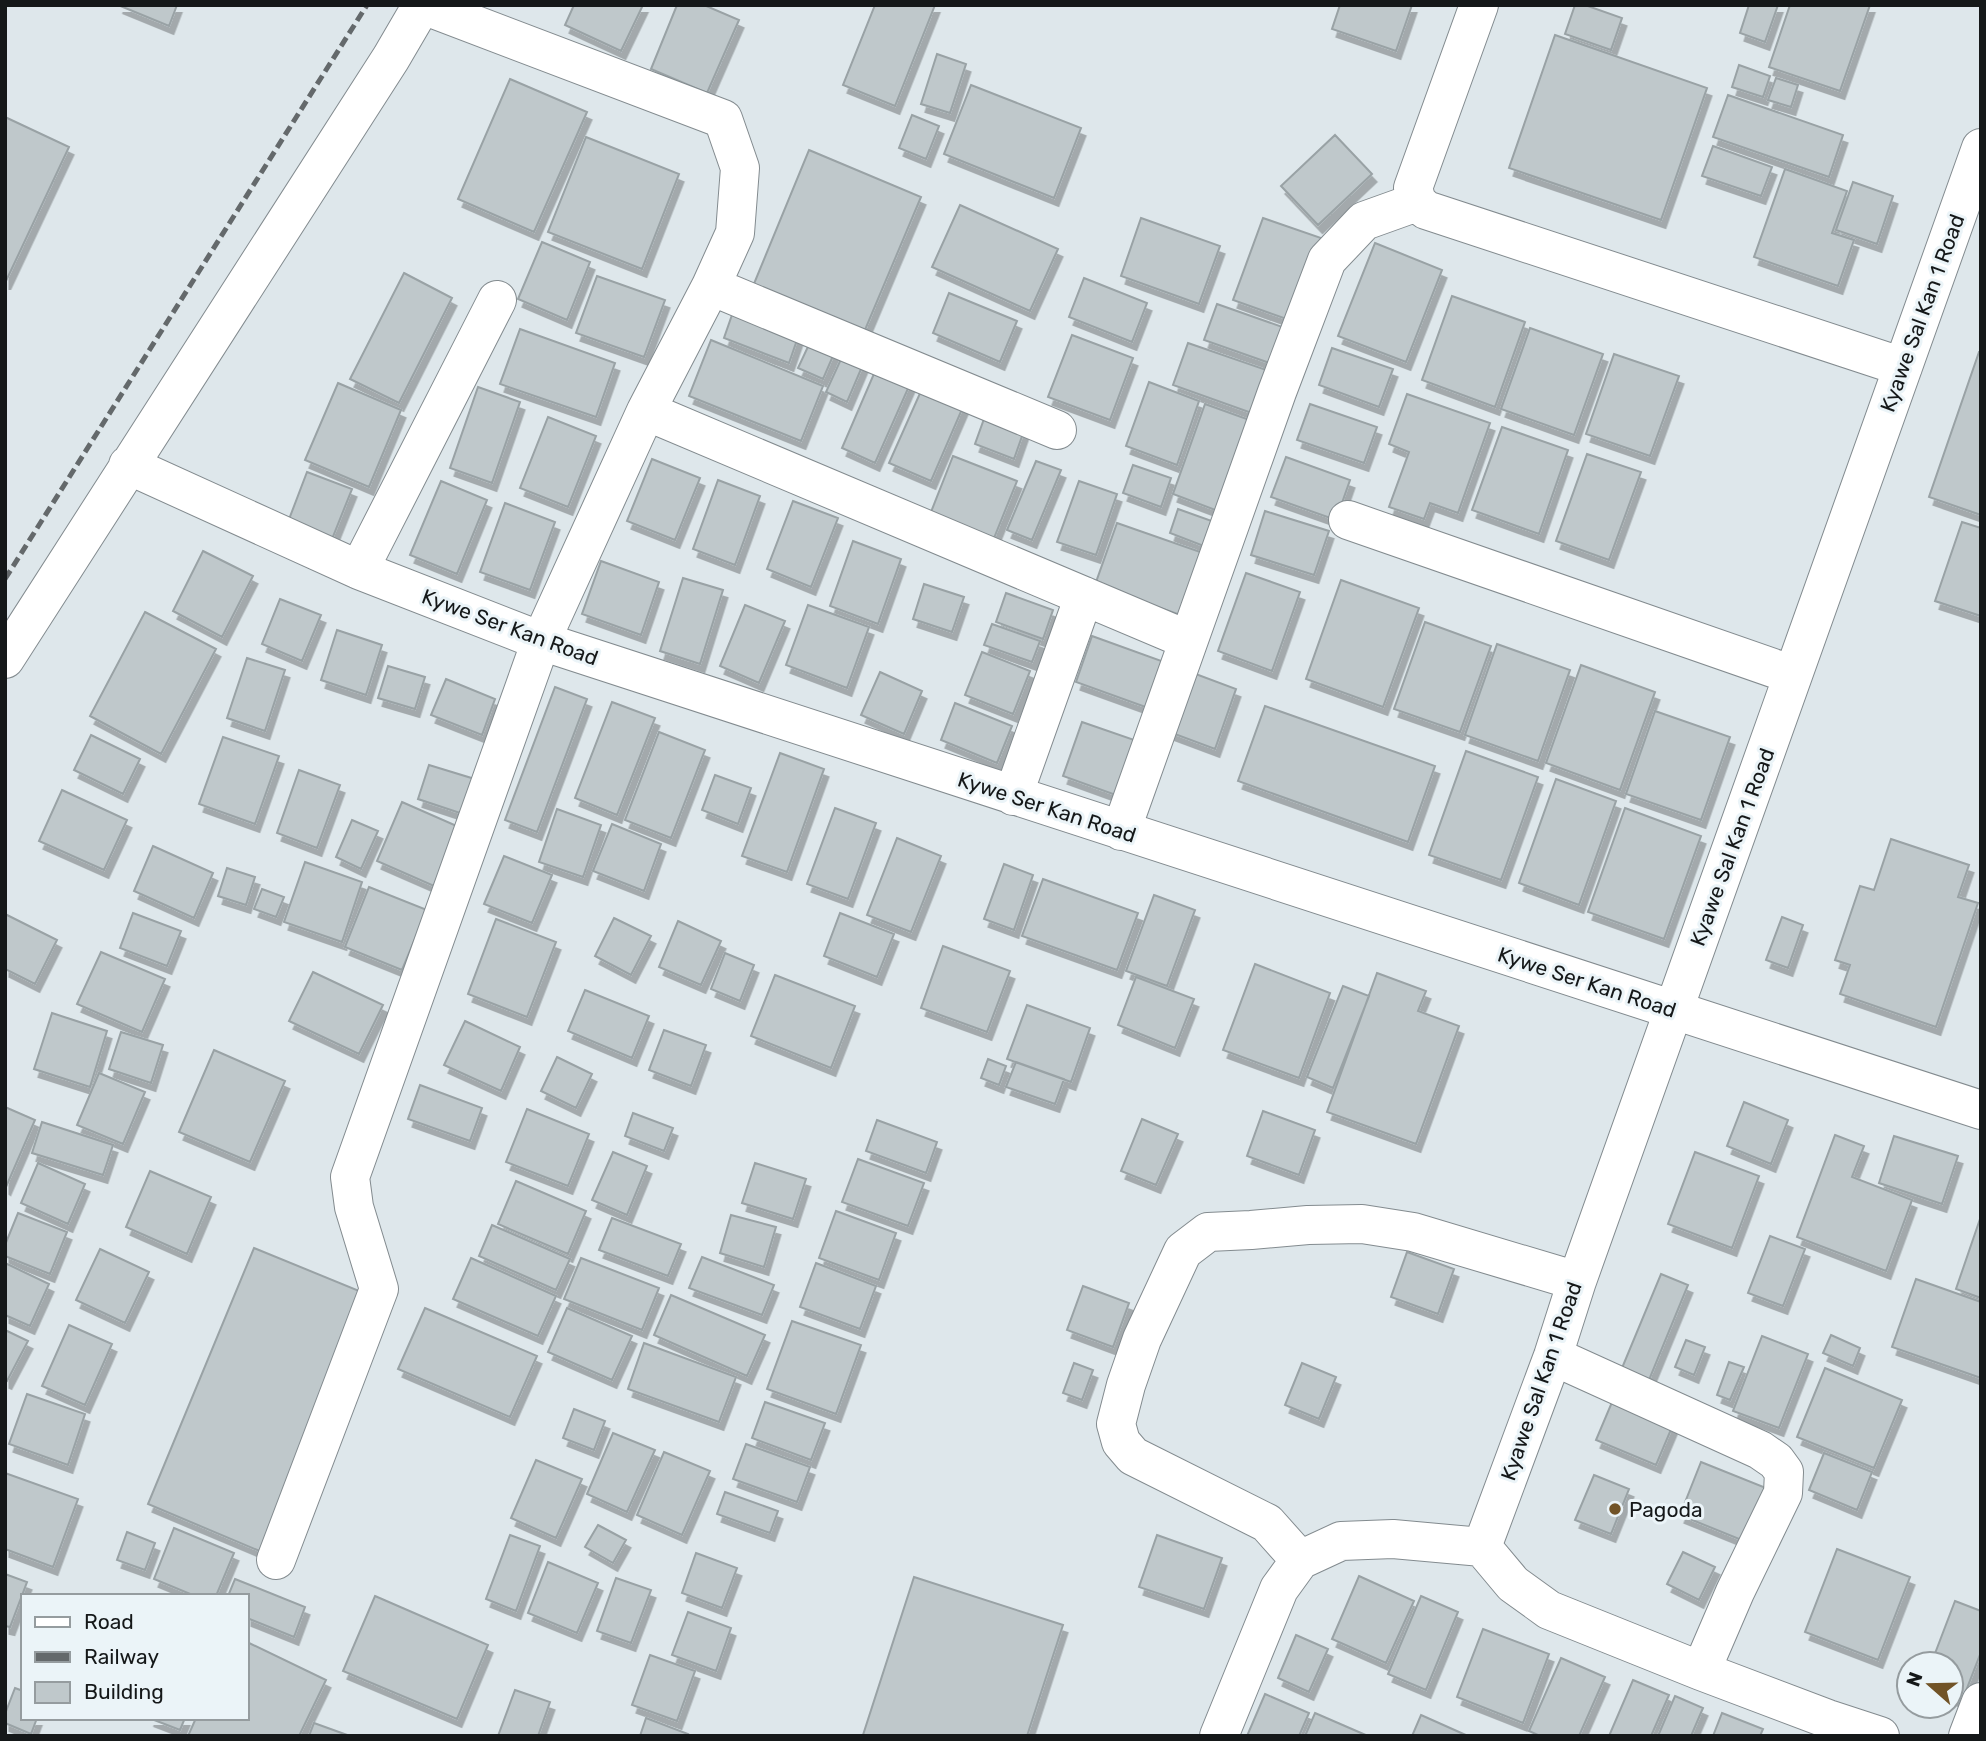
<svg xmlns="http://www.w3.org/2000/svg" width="1986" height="1741" font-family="Rubik,sans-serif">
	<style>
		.building { fill: #bfc8cb; stroke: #99a2a5; stroke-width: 2; filter: url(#shadow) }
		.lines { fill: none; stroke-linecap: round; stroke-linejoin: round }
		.minor-casing { stroke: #838b8f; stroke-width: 40 }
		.minor { stroke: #fff; stroke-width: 38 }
		.rail { stroke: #64696b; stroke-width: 5; stroke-dasharray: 10 5; stroke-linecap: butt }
		.poi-dot { fill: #715327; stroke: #ebf4f8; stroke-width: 2.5 }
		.labels { text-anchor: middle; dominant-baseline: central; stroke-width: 6; stroke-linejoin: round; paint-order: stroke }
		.street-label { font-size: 21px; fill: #151819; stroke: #ebf4f8 }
		.poi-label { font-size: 21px; fill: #151819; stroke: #ebf4f8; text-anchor: start }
	</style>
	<defs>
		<filter id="shadow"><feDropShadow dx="4.5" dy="8" stdDeviation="0" flood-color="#0004"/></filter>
	</defs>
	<rect width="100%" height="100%" fill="#dee7eb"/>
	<path class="building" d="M 118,5 L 177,5 L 169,26 Z
		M 574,5 L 643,5 L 621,51 L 565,25 Z
		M 677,5 L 704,5 L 739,20 L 707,93 L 651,69 Z
		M 875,5 L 935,5 L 895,106 L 843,85 Z
		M 1340,5 L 1412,5 L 1396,51 L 1332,29 Z
		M 1575,5 L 1585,5 L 1622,18 L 1611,50 L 1565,34 Z
		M 1749,5 L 1778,5 L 1765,42 L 1740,33 Z
		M 1790,5 L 1870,5 L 1840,91 L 1769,67 Z
		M 1555,35 L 1707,88 L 1661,220 L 1509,168 Z
		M 937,54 L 966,64 L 950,113 L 921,104 Z
		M 1739,65 L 1770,76 L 1763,97 L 1732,87 Z
		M 1776,78 L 1798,85 L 1791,107 L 1768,100 Z
		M 510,79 L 587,112 L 534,232 L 458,199 Z
		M 971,85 L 1081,128 L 1054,198 L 944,154 Z
		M 1728,95 L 1843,135 L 1829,177 L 1713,137 Z
		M 912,115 L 939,126 L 926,159 L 899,148 Z
		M 5,117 L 69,147 L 6,281 L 5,281 Z
		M 1335,135 L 1372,174 L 1318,225 L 1281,186 Z
		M 586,137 L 679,174 L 642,269 L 548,232 Z
		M 1713,146 L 1772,167 L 1761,196 L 1702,176 Z
		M 809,150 L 921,197 L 862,337 L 751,291 Z
		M 1785,169 L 1847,191 L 1832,233 L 1854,240 L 1838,286 L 1754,257 Z
		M 1853,182 L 1893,196 L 1877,244 L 1836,230 Z
		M 960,205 L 1058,249 L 1030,311 L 932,267 Z
		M 1141,218 L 1220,246 L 1199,304 L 1121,276 Z
		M 1263,218 L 1324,239 L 1295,322 L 1233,300 Z
		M 542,242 L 590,262 L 567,320 L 518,299 Z
		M 1375,243 L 1442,270 L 1406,362 L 1338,336 Z
		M 404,273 L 452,298 L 399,403 L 350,379 Z
		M 597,276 L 665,300 L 644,357 L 576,333 Z
		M 1084,278 L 1147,303 L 1132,342 L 1069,317 Z
		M 949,293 L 1017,321 L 1000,362 L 933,333 Z
		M 1452,296 L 1525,322 L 1495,407 L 1422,380 Z
		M 1217,304 L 1291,330 L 1278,366 L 1204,340 Z
		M 733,312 L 798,337 L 789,363 L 724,338 Z
		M 1530,328 L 1603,354 L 1574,435 L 1501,409 Z
		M 520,329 L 615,363 L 596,417 L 500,384 Z
		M 1072,335 L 1133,358 L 1110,420 L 1048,397 Z
		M 812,338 L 836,349 L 823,379 L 798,368 Z
		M 711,340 L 823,386 L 801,441 L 689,396 Z
		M 1188,343 L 1275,373 L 1260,416 L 1173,385 Z
		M 847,346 L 867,355 L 847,402 L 826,392 Z
		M 1332,348 L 1393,369 L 1379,407 L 1319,385 Z
		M 1979,352 L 1981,352 L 1981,515 L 1929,497 Z
		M 1614,354 L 1679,376 L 1650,456 L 1586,434 Z
		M 876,369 L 910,384 L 875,463 L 842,448 Z
		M 925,382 L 966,400 L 931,481 L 889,463 Z
		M 1149,382 L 1199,401 L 1177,465 L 1126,446 Z
		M 338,383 L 401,410 L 369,487 L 305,460 Z
		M 478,387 L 520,402 L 492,483 L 450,468 Z
		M 1407,394 L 1490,423 L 1458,513 L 1430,503 L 1424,519 L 1389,507 L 1409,452 L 1389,444 Z
		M 1205,404 L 1258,423 L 1226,514 L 1173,494 Z
		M 1310,404 L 1377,427 L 1364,463 L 1297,440 Z
		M 989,405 L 1028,419 L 1014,459 L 975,444 Z
		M 548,417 L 596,436 L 568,507 L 520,488 Z
		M 1502,427 L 1568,450 L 1539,534 L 1472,510 Z
		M 1587,454 L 1641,472 L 1609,560 L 1556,541 Z
		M 953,456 L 1017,481 L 994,538 L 931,512 Z
		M 1286,457 L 1350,480 L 1336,520 L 1271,497 Z
		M 652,459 L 700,478 L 675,540 L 627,521 Z
		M 1036,461 L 1061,470 L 1032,540 L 1007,530 Z
		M 1133,465 L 1171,478 L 1161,507 L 1123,493 Z
		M 307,472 L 352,489 L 332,539 L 288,522 Z
		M 718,480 L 760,496 L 735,565 L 693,549 Z
		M 441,481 L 487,500 L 457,574 L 410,555 Z
		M 1079,481 L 1117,494 L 1096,555 L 1057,542 Z
		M 793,501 L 838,518 L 811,587 L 767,569 Z
		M 505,503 L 555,522 L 530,590 L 480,572 Z
		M 1178,509 L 1223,525 L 1214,550 L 1170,533 Z
		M 1265,511 L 1329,531 L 1314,575 L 1251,555 Z
		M 1962,522 L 1981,528 L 1981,616 L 1935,601 Z
		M 1117,523 L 1209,555 L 1186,617 L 1095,585 Z
		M 853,541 L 901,559 L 878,624 L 830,606 Z
		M 203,551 L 253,576 L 222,637 L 173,611 Z
		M 601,561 L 659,582 L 641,635 L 582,614 Z
		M 1246,573 L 1300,592 L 1272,671 L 1218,651 Z
		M 683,578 L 723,590 L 700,664 L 660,651 Z
		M 1341,580 L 1419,608 L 1383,707 L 1306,679 Z
		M 924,584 L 964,597 L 952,632 L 913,619 Z
		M 1006,593 L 1053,610 L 1043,639 L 996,622 Z
		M 280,599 L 321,615 L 302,661 L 262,644 Z
		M 745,605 L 785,621 L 759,683 L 720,666 Z
		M 808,605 L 869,627 L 847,688 L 786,665 Z
		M 145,612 L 216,649 L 161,754 L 90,716 Z
		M 1425,622 L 1491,646 L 1460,732 L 1394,709 Z
		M 992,624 L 1040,641 L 1032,662 L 984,645 Z
		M 337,630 L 382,645 L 366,695 L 321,680 Z
		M 1092,636 L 1167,663 L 1151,709 L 1076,682 Z
		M 1497,644 L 1570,670 L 1538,761 L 1465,735 Z
		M 982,652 L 1030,671 L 1013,714 L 965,695 Z
		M 247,658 L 285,670 L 265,731 L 227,718 Z
		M 1581,665 L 1655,692 L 1620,790 L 1546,763 Z
		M 388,666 L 425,677 L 415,709 L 378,698 Z
		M 1185,670 L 1236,689 L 1215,749 L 1164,730 Z
		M 880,672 L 922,691 L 904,734 L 861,715 Z
		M 446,679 L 495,699 L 482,735 L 431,715 Z
		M 555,687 L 587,699 L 537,832 L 505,820 Z
		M 612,702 L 655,718 L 617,815 L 575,798 Z
		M 955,703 L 1012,726 L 997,763 L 941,740 Z
		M 1265,706 L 1435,766 L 1408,842 L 1238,781 Z
		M 1655,711 L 1730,737 L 1701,820 L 1626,794 Z
		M 1082,722 L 1143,743 L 1124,798 L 1063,776 Z
		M 659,732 L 705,750 L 671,838 L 625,820 Z
		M 91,735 L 140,759 L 123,794 L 74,770 Z
		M 223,737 L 279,756 L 255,824 L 199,804 Z
		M 1466,751 L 1538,777 L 1501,880 L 1429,855 Z
		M 780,753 L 824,769 L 787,872 L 742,856 Z
		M 429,765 L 478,780 L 466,815 L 418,799 Z
		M 299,770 L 340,785 L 317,848 L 277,833 Z
		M 715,775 L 751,788 L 738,824 L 702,810 Z
		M 1556,779 L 1616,801 L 1579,905 L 1519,883 Z
		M 62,790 L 127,820 L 104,870 L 39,841 Z
		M 402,802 L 459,827 L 434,886 L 377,861 Z
		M 835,808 L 876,823 L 848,899 L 807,884 Z
		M 1625,808 L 1701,836 L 1664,939 L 1588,912 Z
		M 557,809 L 601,825 L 583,877 L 539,862 Z
		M 352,820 L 378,831 L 361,869 L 336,857 Z
		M 612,824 L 661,844 L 644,891 L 593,871 Z
		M 897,838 L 941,856 L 911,932 L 867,915 Z
		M 1891,839 L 1969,865 L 1958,897 L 1978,903 L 1936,1027 L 1840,994 L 1850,965 L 1835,960 L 1860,886 L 1874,890 Z
		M 153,846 L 213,873 L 194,918 L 134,891 Z
		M 504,856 L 552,875 L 532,923 L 484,904 Z
		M 305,862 L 362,882 L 342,942 L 284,922 Z
		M 1004,864 L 1033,875 L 1014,930 L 984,919 Z
		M 227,868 L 255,877 L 246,905 L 218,896 Z
		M 1043,879 L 1138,913 L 1117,970 L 1022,936 Z
		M 369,887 L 427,910 L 402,970 L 345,947 Z
		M 262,889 L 284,897 L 276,917 L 254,909 Z
		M 1154,895 L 1195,910 L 1167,986 L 1126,971 Z
		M 133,913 L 181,931 L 167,966 L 120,948 Z
		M 840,913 L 894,934 L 877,977 L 824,956 Z
		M 5,914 L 57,940 L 35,984 L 5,969 Z
		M 1782,917 L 1803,925 L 1788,968 L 1766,960 Z
		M 614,918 L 651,936 L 631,975 L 595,956 Z
		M 496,919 L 556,942 L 527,1017 L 468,994 Z
		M 678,921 L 721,941 L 701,985 L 659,967 Z
		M 943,946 L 1010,971 L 987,1032 L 921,1008 Z
		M 101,952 L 165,979 L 142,1032 L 77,1004 Z
		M 725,953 L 754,965 L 740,1001 L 711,989 Z
		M 1255,964 L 1330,993 L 1299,1078 L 1223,1050 Z
		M 313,972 L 383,1005 L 359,1054 L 289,1021 Z
		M 1377,973 L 1426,991 L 1418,1011 L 1459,1026 L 1416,1144 L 1327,1112 Z
		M 775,975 L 855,1006 L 831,1068 L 751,1036 Z
		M 1136,977 L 1194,999 L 1175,1048 L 1118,1025 Z
		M 1343,986 L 1369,996 L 1333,1088 L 1307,1077 Z
		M 585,990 L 649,1016 L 632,1058 L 568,1031 Z
		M 1027,1005 L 1090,1028 L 1071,1082 L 1007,1059 Z
		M 52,1013 L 107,1031 L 90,1087 L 34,1069 Z
		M 465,1021 L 520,1047 L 501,1091 L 444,1065 Z
		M 664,1030 L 706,1045 L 691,1086 L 649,1070 Z
		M 121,1032 L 163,1045 L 151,1083 L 109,1069 Z
		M 214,1050 L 285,1081 L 250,1162 L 179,1132 Z
		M 557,1057 L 592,1074 L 576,1108 L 541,1091 Z
		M 988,1059 L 1006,1066 L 999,1085 L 981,1078 Z
		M 1016,1062 L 1064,1079 L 1055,1104 L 1006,1087 Z
		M 99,1073 L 145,1092 L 123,1144 L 77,1125 Z
		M 420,1085 L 482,1108 L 470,1141 L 408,1119 Z
		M 1744,1102 L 1788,1120 L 1771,1164 L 1727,1146 Z
		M 5,1107 L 35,1120 L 6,1187 L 5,1186 Z
		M 527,1109 L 589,1134 L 568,1186 L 506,1162 Z
		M 1263,1111 L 1315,1130 L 1299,1175 L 1247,1156 Z
		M 633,1113 L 673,1128 L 664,1151 L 625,1136 Z
		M 1142,1119 L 1178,1134 L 1156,1185 L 1121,1171 Z
		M 877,1120 L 937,1142 L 926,1173 L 866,1151 Z
		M 42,1122 L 113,1145 L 103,1175 L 32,1153 Z
		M 1835,1135 L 1864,1146 L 1852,1177 L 1912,1200 L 1886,1271 L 1797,1237 Z
		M 1894,1136 L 1958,1156 L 1942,1204 L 1879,1183 Z
		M 613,1152 L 647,1166 L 627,1215 L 592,1200 Z
		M 1695,1152 L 1759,1176 L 1732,1248 L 1668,1224 Z
		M 858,1159 L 924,1183 L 908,1226 L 842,1202 Z
		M 38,1163 L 85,1184 L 68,1224 L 21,1203 Z
		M 755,1163 L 806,1179 L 793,1219 L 742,1203 Z
		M 150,1171 L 211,1197 L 187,1254 L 126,1227 Z
		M 516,1181 L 586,1211 L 568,1254 L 498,1224 Z
		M 836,1211 L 896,1233 L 879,1280 L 819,1258 Z
		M 18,1213 L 67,1232 L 50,1274 L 5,1256 L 5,1245 Z
		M 731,1215 L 776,1227 L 764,1267 L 720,1253 Z
		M 1981,1216 L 1981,1298 L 1956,1289 Z
		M 612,1218 L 681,1244 L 668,1276 L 599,1250 Z
		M 492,1225 L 570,1259 L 556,1290 L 479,1256 Z
		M 1770,1236 L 1805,1249 L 1783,1306 L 1748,1293 Z
		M 254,1248 L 369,1295 L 262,1552 L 148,1504 Z
		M 100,1249 L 149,1272 L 125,1323 L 76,1300 Z
		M 1407,1252 L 1454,1269 L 1438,1314 L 1391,1297 Z
		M 702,1257 L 774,1285 L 762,1315 L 689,1288 Z
		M 471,1258 L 556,1296 L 538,1336 L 453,1299 Z
		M 581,1258 L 659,1288 L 642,1330 L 564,1299 Z
		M 5,1263 L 49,1284 L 30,1326 L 5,1315 Z
		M 816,1263 L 876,1286 L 860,1329 L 800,1307 Z
		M 1661,1274 L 1688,1285 L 1649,1380 L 1622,1368 Z
		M 1916,1279 L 1981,1302 L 1981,1378 L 1892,1347 Z
		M 1083,1286 L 1129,1303 L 1113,1347 L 1067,1330 Z
		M 671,1295 L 765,1335 L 747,1376 L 654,1335 Z
		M 425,1308 L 537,1356 L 510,1417 L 398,1369 Z
		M 567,1308 L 632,1336 L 612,1380 L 548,1352 Z
		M 792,1321 L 861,1345 L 836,1414 L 767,1389 Z
		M 69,1325 L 112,1344 L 85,1405 L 42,1386 Z
		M 5,1330 L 28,1341 L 7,1381 L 5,1380 Z
		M 1831,1335 L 1860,1348 L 1853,1366 L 1823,1353 Z
		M 1762,1336 L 1808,1354 L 1779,1428 L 1733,1411 Z
		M 1686,1340 L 1705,1347 L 1694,1375 L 1675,1367 Z
		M 644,1343 L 736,1377 L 719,1422 L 628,1389 Z
		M 1729,1362 L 1744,1367 L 1730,1400 L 1717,1395 Z
		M 1074,1363 L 1093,1370 L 1082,1400 L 1063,1393 Z
		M 1302,1363 L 1336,1377 L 1319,1419 L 1285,1405 Z
		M 1825,1368 L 1902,1400 L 1874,1468 L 1797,1437 Z
		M 27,1394 L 85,1414 L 68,1465 L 9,1444 Z
		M 1615,1395 L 1675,1420 L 1656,1465 L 1596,1440 Z
		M 765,1402 L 825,1423 L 811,1460 L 752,1438 Z
		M 574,1409 L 605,1421 L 594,1450 L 563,1438 Z
		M 613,1433 L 655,1450 L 627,1512 L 587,1494 Z
		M 746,1444 L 810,1467 L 797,1502 L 733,1479 Z
		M 664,1452 L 710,1471 L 682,1535 L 637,1515 Z
		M 1824,1453 L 1872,1472 L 1857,1510 L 1809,1490 Z
		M 536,1460 L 582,1479 L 556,1538 L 511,1518 Z
		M 1701,1462 L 1766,1488 L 1744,1541 L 1680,1515 Z
		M 5,1473 L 78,1499 L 53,1567 L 5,1549 Z
		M 1594,1475 L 1629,1489 L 1611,1534 L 1575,1520 Z
		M 725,1492 L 778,1511 L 770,1533 L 717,1514 Z
		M 598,1525 L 626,1540 L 613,1563 L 585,1547 Z
		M 174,1528 L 234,1553 L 216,1596 L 195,1596 L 154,1579 Z
		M 127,1532 L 155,1543 L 145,1570 L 117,1560 Z
		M 510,1535 L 540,1546 L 516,1611 L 486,1599 Z
		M 1157,1535 L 1222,1558 L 1204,1609 L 1139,1587 Z
		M 1837,1549 L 1910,1577 L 1878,1660 L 1805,1632 Z
		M 1683,1552 L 1715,1567 L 1699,1600 L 1667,1584 Z
		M 696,1553 L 737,1568 L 722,1608 L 682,1593 Z
		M 548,1562 L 598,1583 L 577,1633 L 528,1613 Z
		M 5,1574 L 27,1582 L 10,1627 L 5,1626 Z
		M 1359,1576 L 1414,1601 L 1386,1663 L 1332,1639 Z
		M 914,1577 L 1063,1625 L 1027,1736 L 863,1735 Z
		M 616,1578 L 651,1590 L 631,1643 L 597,1631 Z
		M 235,1579 L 305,1607 L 294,1637 L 247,1618 L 247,1596 L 228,1596 Z
		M 375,1596 L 488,1645 L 457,1719 L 343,1671 Z
		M 1421,1596 L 1458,1612 L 1426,1690 L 1388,1674 Z
		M 1955,1601 L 1981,1611 L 1981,1652 L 1962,1701 L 1951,1697 L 1951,1664 L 1931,1664 Z
		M 688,1612 L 731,1628 L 716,1671 L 672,1655 Z
		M 1483,1629 L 1549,1654 L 1523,1723 L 1457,1697 Z
		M 1296,1635 L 1328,1649 L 1309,1692 L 1278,1678 Z
		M 247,1642 L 326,1680 L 299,1736 L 188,1736 L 196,1718 L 247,1718 Z
		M 650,1655 L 695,1671 L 677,1721 L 632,1705 Z
		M 1561,1658 L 1605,1677 L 1579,1736 L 1540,1736 L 1529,1731 Z
		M 1633,1680 L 1669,1695 L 1651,1736 L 1609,1736 Z
		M 15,1688 L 23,1691 L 23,1718 L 37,1718 L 31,1734 L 5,1723 L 5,1714 Z
		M 515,1690 L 550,1702 L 538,1736 L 498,1736 Z
		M 1265,1694 L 1309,1713 L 1299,1736 L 1247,1736 Z
		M 1675,1696 L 1703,1708 L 1691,1736 L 1658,1736 Z
		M 1315,1713 L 1368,1736 L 1305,1736 Z
		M 1722,1713 L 1763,1729 L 1760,1736 L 1713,1736 Z
		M 1421,1715 L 1468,1736 L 1412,1736 Z
		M 149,1718 L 185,1718 L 180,1730 Z
		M 646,1718 L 688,1734 L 687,1736 L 640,1736 Z
		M 314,1723 L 350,1736 L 309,1736 Z"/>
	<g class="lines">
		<g class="minor-casing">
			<path id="minor" d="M 1479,5 L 1413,188 L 1417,202 L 1426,210 L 1903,367
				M 711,286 L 1057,430
				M 646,411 L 1188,640
				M 128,465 L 359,570 L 541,641 L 1981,1110
				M 1348,520 L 1793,675
				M 359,570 L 497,300
				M 5,659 L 391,58 L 422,5
				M 1013,796 L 1084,596
				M 1121,831 L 1277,392 L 1327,260 L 1364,221 L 1417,202
				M 1577,1281 L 1413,1232 L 1362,1224 L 1308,1225 L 1251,1230 L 1208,1232 L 1183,1251 L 1142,1339 L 1126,1385 L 1116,1424 L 1121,1442 L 1133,1456 L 1267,1523 L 1300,1560 L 1341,1541 L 1393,1539 L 1482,1547 L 1513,1584 L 1549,1610 L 1701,1671 L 1828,1719 L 1880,1736
				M 1553,1356 L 1760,1450 L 1776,1461 L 1784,1472 L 1783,1493 L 1735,1592 L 1701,1671
				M 1482,1547 L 1553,1356 L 1577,1281 L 1981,148
				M 276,1560 L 379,1289 L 354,1207 L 350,1177 L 541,641 L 646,411 L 711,286 L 735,233 L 740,168 L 723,119 L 423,5
				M 1219,1736 L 1279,1589 L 1300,1560
				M 1968,1736 L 1981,1702"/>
		</g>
		<use href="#minor" class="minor"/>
		<path class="rail" d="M 5,579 L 367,5"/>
	</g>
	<circle class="poi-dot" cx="1615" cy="1509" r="7"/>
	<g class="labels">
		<g class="street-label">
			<text transform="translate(1922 313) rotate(-70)">Kyawe Sal Kan 1 Road</text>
			<text transform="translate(510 627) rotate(20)">Kywe Ser Kan Road</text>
			<text transform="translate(1047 807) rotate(18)">Kywe Ser Kan Road</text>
			<text transform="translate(1732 847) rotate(-70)">Kyawe Sal Kan 1 Road</text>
			<text transform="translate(1587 982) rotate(18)">Kywe Ser Kan Road</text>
			<text transform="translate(1541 1381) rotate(-71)">Kyawe Sal Kan 1 Road</text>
		</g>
		<g class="poi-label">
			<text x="1629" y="1509">Pagoda</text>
		</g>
	</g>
	<rect width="1986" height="1741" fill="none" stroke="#151819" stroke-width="14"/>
	<rect x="21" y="1594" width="228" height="126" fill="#ebf4f8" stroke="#959c9f" stroke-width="2"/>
	<rect x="35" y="1617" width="35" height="10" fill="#ffffff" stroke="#959c9f" stroke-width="2"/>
	<text x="84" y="1629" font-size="21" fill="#151819">Road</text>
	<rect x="35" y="1652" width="35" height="10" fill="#64696b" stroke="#959c9f" stroke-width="2"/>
	<text x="84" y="1664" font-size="21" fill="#151819">Railway</text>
	<rect x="35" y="1682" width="35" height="21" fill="#bfc8cb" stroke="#959c9f" stroke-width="2"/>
	<text x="84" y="1699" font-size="21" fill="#151819">Building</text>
	<g transform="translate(1930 1685) rotate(290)"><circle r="33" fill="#ebf4f8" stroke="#959c9f" stroke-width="2"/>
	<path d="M0-5L12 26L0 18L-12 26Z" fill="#715327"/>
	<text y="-10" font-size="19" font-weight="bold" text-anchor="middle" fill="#151819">N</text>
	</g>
</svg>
